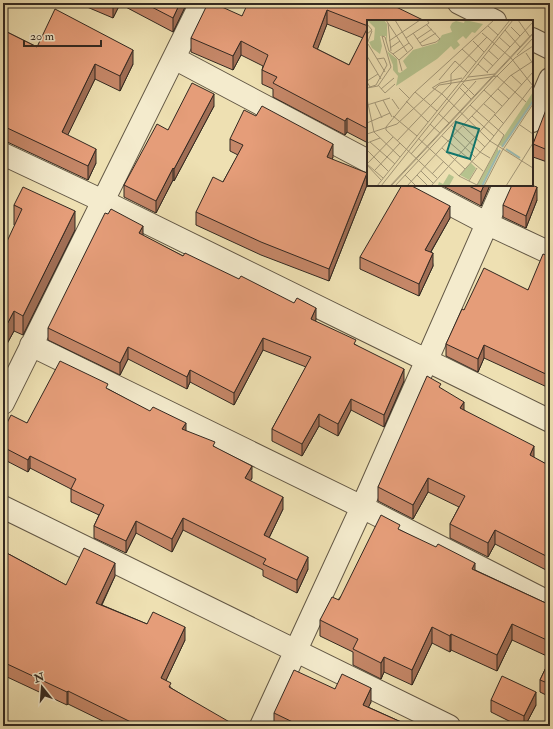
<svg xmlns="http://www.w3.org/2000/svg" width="553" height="729" font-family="'IM FELL Double Pica',serif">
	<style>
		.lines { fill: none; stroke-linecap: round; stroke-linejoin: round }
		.minor-casing { stroke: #625745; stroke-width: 24 }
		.tertiary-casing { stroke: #625745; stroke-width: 24 }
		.minor { stroke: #f4ebcd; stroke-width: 22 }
		.tertiary { stroke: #f4ebcd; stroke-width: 22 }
		.wall { fill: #c58768; stroke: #332921; fill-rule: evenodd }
		.shaded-wall { fill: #a06e55; stroke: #332921 }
		.building { fill: #e59d79; stroke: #332921 }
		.inset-river { fill: none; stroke: #9bbbb3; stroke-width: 2 }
		.inset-road { fill: none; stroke: #a39778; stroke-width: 1 }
		.view { fill: #0f766e; fill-opacity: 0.15; stroke: #0f766e; stroke-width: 2 }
		.inset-edge { fill: none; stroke: #332921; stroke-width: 2 }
	</style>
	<rect width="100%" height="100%" fill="#eee0b2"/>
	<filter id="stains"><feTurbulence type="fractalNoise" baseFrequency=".005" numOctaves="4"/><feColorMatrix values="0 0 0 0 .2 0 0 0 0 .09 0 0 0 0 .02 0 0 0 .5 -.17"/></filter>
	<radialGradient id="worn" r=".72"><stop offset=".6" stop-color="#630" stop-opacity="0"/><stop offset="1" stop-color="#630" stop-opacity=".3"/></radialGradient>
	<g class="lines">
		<g class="minor-casing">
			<path id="minor" d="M 174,58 L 368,161
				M 532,121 L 550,79
				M 3,154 L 103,201 L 550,421
				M 414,185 L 488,224 L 550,253
				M 31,345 L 362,507 L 550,603
				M 3,403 L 201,3
				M 3,507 L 449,726
				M 261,726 L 362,507 L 504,185"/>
		</g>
		<g class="tertiary-casing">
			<path id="tertiary" d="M 459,3 L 495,21
				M 532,39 L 550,48"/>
		</g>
		<use href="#minor" class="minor"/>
		<use href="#tertiary" class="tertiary"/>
	</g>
	<path class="wall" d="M 80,3 L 186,3 L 186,5 L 173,32 L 120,4 L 113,18 L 80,4 Z
		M 388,3 L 368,21 L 368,143 L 347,132 L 345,135 L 273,97 L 273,89 L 262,84 L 262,70 L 263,66 L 241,55 L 233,70 L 191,52 L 191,38 L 242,16 ZM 327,24 L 363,38 L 349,65 L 317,49 Z
		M 3,30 L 37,47 L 133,64 L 120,91 L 95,79 L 67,135 L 96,163 L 88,180 L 3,140 Z
		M 214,106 L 174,181 L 173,180 L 156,213 L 124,197 L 124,185 L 168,130 Z
		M 550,108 L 550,163 L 533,157 L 533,144 Z
		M 230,139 L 333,157 L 332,159 L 367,185 L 329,281 L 261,255 L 196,225 L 196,212 L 223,182 L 238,155 L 230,151 Z
		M 441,185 L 490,185 L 481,206 Z
		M 537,200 L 526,228 L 503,217 L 503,205 Z
		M 14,205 L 75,230 L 23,335 L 14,331 L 3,351 L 15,225 L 14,225 Z
		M 450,218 L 431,252 L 433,266 L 419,296 L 360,269 L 360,257 Z
		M 143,236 L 183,256 L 316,320 L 315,321 L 356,345 L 404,381 L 384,427 L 351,410 L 338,436 L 319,426 L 302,456 L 272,441 L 272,429 L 306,367 L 263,350 L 234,405 L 190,382 L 187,389 L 128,359 L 120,375 L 48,340 L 48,328 Z
		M 550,257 L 550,398 L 547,397 L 547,387 L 484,358 L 478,372 L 446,356 L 446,344 L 464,310 L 528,290 Z
		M 441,388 L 464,410 L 534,458 L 550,466 L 550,572 L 495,544 L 488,557 L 450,538 L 450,524 L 459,507 L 428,492 L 413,519 L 378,501 L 378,487 Z
		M 108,389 L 215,447 L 252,478 L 250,481 L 283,509 L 269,538 L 308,569 L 297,593 L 263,576 L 263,570 L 183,530 L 172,552 L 136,533 L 126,553 L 94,538 L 94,526 L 99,515 L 71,502 L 71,489 L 30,468 L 28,472 L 3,459 L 3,431 L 27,423 Z
		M 400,530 L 475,570 L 550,605 L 550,655 L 549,657 L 512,640 L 497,671 L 451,650 L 450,652 L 432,643 L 412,685 L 384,672 L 381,679 L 353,665 L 353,652 L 320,636 L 320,620 Z
		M 3,551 L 66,585 L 115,576 L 102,605 L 185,640 L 166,680 L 171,688 L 233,726 L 113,726 L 68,704 L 67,705 L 5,676 L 4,679 L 3,678 Z
		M 550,659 L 550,697 L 540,692 L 540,680 Z
		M 335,689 L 371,702 L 368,707 L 410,726 L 274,726 L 274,713 Z
		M 491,700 L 536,705 L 525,726 L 519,726 L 491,712 Z"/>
	<path class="shaded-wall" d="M 114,3 L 120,3 L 120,4 L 113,18 L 113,4 Z
		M 180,3 L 186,3 L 186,5 L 173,32 L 173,18 Z
		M 327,10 L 327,24 L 313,61 L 313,47 Z
		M 241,41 L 241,55 L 233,70 L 233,56 Z
		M 133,50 L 133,64 L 120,91 L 120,76 Z
		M 95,64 L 95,79 L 62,147 L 62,132 Z
		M 214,94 L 214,106 L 174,181 L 174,169 Z
		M 347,118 L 347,132 L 345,135 L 345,121 Z
		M 333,144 L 333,157 L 327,169 L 327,157 Z
		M 96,149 L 96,163 L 88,180 L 88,166 Z
		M 173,168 L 173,180 L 156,213 L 156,201 Z
		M 367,173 L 367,185 L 329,281 L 329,269 Z
		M 484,185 L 490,185 L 481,206 L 481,192 Z
		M 537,187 L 537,200 L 526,228 L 526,216 Z
		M 450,206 L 450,218 L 425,262 L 425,250 Z
		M 75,211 L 75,230 L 23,335 L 23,316 Z
		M 143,226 L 143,238 L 139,233 Z
		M 433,253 L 433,266 L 419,296 L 419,284 Z
		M 316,308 L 316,320 L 311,331 L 311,319 Z
		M 14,311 L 14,331 L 3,351 L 3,332 Z
		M 263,338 L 263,350 L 234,405 L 234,393 Z
		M 484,345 L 484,358 L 478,372 L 478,359 Z
		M 128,347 L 128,359 L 120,375 L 120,363 Z
		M 404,369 L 404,381 L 384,427 L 384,415 Z
		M 190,370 L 190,382 L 187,389 L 187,377 Z
		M 351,399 L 351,410 L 338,436 L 338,424 Z
		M 464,402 L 464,416 L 460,408 Z
		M 319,414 L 319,426 L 302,456 L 302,444 Z
		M 186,423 L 186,435 L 182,429 Z
		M 534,446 L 534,459 L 530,455 Z
		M 30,456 L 30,468 L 28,472 L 28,460 Z
		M 252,466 L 252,478 L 245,491 L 245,478 Z
		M 428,478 L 428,492 L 413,519 L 413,505 Z
		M 283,497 L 283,509 L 264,548 L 264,535 Z
		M 183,518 L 183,530 L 172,552 L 172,539 Z
		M 136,521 L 136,533 L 126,553 L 126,541 Z
		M 6,530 L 6,543 L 3,548 L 3,535 Z
		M 495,530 L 495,544 L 488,557 L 488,543 Z
		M 308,557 L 308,569 L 297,593 L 297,580 Z
		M 115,563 L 115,576 L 96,616 L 96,603 Z
		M 475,563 L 475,579 L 472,569 Z
		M 512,624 L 512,640 L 497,671 L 497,655 Z
		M 185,627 L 185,640 L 161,691 L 161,678 Z
		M 432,627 L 432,643 L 412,685 L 412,670 Z
		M 451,634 L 451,650 L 450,652 L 450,636 Z
		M 550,640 L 550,655 L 549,657 L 549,641 Z
		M 384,657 L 384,672 L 381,679 L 381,663 Z
		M 5,663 L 5,676 L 4,679 L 4,666 Z
		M 371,688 L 371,702 L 363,719 L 363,705 Z
		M 68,691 L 68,704 L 67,705 L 67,692 Z
		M 536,692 L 536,705 L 525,726 L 524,726 L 524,716 Z"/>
	<path class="building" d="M 144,3 L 180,3 L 173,18 Z
		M 208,3 L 213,3 L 242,16 L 248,3 L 388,3 L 425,21 L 368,21 L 368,26 L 327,10 L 313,47 L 349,65 L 368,27 L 368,129 L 347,118 L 345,121 L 273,83 L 277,77 L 262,70 L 268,55 L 241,41 L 233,56 L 191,38 Z
		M 55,9 L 133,50 L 120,76 L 95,64 L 62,132 L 96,149 L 88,166 L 3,126 L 3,30 L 37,47 Z
		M 192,83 L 214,94 L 174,169 L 173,168 L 156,201 L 124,185 L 157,124 L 168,130 Z
		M 262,106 L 333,144 L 327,157 L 367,173 L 329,269 L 261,242 L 196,212 L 213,177 L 223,182 L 243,145 L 230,139 L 244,110 L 256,116 Z
		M 547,107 L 550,108 L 550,151 L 533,144 Z
		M 402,185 L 410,185 L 450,206 L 425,250 L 433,253 L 419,284 L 360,257 Z
		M 467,185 L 484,185 L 481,192 Z
		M 512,185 L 531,185 L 537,187 L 526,216 L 503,205 Z
		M 23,187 L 75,211 L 23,316 L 14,311 L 3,332 L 3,250 L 22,209 L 14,205 Z
		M 111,209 L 143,226 L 139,233 L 183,256 L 185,253 L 239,279 L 241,276 L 294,303 L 297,298 L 316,308 L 311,319 L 356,340 L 354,344 L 404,369 L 384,415 L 351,399 L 338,424 L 319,414 L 302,444 L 272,429 L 311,357 L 263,338 L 234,393 L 190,370 L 187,377 L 128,347 L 120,363 L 48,328 L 105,213 L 108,214 Z
		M 543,254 L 550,257 L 550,376 L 484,345 L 478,359 L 446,344 L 462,309 L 464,310 L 484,268 L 528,290 Z
		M 60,361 L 108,384 L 106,388 L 150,411 L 153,407 L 186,423 L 182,429 L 215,442 L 213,446 L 252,466 L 245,478 L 283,497 L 264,535 L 308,557 L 297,580 L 263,564 L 266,559 L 183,518 L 172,539 L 136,521 L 126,541 L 94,526 L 104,505 L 71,489 L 76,479 L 30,456 L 28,460 L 3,447 L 3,431 L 11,415 L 27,423 Z
		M 427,376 L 441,384 L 439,387 L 464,402 L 460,408 L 534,446 L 530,455 L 550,466 L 550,558 L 495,530 L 488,543 L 450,524 L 465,496 L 428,478 L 413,505 L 378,487 Z
		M 550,378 L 550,386 L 547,385 Z
		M 381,515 L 400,525 L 398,529 L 436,547 L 438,544 L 475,563 L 472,569 L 550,605 L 550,640 L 549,641 L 512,624 L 497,655 L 451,634 L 450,636 L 432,627 L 412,670 L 384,657 L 381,663 L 353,649 L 358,639 L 320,620 L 332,597 L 339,600 Z
		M 3,529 L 6,530 L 3,535 Z
		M 84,548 L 115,563 L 96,603 L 147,624 L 153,612 L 185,627 L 161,678 L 171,683 L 169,687 L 233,724 L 231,726 L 139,726 L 68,691 L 67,692 L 5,663 L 4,666 L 3,665 L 3,551 L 66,585 Z
		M 550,659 L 550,684 L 540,680 Z
		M 294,670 L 335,689 L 342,674 L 371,688 L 363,705 L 410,726 L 301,726 L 274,713 Z
		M 502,676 L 536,692 L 524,716 L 491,700 Z"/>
	<g transform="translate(367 20)">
		<rect width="166" height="166" fill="#eee0b2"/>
		<path d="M 82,154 L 87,157 L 82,166 L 71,165 L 72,162 L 76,164 Z" fill="#b6c38e"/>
		<path d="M 0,0 L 17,0 L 20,4 L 20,24 L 19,16 L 13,16 L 15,26 L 13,34 L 5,28 L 2,22 L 7,20 L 8,8 ZM 98,0 L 116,4 L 108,13 L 105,12 L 99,19 L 96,16 L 90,21 L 93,25 L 87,30 L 84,26 L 70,39 L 29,66 L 31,56 L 26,50 L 26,45 L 20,31 L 30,39 L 31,52 L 33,53 L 40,48 L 36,41 L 46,30 L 70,23 L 75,15 L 85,12 L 83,7 L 85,3 L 89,1 L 97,3 Z" fill="#b6c38e"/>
		<path d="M 166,72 L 166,80 L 135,126 L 131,125 ZM 131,127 L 131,132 L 114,166 L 110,165 ZM 104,143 L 109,148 L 102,160 L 93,155 Z" fill="#b6c38e"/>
		<path class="inset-river" d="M 135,127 L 166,81M 139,129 L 153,138M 115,166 L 133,130"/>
		<path class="inset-road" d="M 19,0 L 40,32M 151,0 L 163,17M 21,3 L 24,31M 0,4 L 5,10 L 0,14M 121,6 L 131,15M 144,7 L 153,16M 138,10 L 153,27M 46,13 L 55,26 L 69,22 L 73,19 L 59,4M 115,13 L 144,38 L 166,66M 132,17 L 143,27M 39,18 L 62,3 L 60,0M 50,19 L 65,9M 22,21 L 53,0M 106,21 L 117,32M 53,23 L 69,13M 0,24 L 5,11M 1,24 L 18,52M 23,28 L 33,21M 95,29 L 109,42M 121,30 L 132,40M 159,33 L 166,44M 26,34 L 32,40 L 35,51M 150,35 L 166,18M 0,36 L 14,59M 116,37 L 126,46M 32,40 L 46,28 L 42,23M 88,41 L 101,53M 111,44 L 121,53M 120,52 L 166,2M 144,55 L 155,65M 130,56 L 159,82M 101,57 L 128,54M 72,60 L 88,41M 0,61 L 11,54M 0,62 L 3,67 L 9,65 L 20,45 L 17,38 L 10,39M 95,63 L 108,76M 11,65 L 18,73 L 28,64M 92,67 L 104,79M 0,68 L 11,66 L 24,47 L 15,16 L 18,17 L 22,31 L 26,34 L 42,23 L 28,0M 32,68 L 42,78M 65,68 L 73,63 L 95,58M 66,68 L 75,74 L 123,121 L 166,148M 14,69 L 27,58M 131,69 L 142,79M 117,70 L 135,86M 48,72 L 70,91M 0,79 L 7,112 L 33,137M 25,79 L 32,89M 16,80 L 25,97M 39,81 L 61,102M 8,83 L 15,98M 117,84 L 128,93M 0,85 L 23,78M 71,93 L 82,103M 127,94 L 137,104M 26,96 L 50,116M 105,96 L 127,116M 0,103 L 23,93M 63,104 L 73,113M 84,105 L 113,132 L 123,138M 153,105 L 166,114M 96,106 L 118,127M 0,114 L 30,104 L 72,65 L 130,56M 86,116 L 108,137M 51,118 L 92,156 L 110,165 L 137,115 L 103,85M 30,121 L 84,64 L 84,54 L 120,17M 123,121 L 166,65M 3,122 L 28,144M 0,123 L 13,118M 75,128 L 98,149M 0,130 L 21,151M 44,134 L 109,61M 0,144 L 26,117M 0,144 L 16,158M 0,145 L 14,160M 8,150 L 33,123M 54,151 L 66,163M 116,151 L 81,121 L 143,56 L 166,41M 65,154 L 77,141M 38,155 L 49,166M 50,155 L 61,166M 92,156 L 123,121M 70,158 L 19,110 L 19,107 L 47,73 L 127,0M 102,161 L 110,148M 10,166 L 143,0M 14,166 L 146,0M 23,166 L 166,13M 24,166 L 166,14M 28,166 L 130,56 L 148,38 L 166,26M 40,166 L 81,121 L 75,116M 64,166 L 166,52M 117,166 L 135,131 L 166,84M 139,166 L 166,123"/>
		<path class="view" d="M 89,102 L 112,109 L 103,139 L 80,132 Z"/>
		<rect width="166" height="166" class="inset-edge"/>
	</g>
	<rect width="553" height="729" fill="none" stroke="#eee0b2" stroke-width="16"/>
	<rect x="4" y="4" width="545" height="721" fill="none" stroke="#332921" stroke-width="2"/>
	<rect x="8" y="8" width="537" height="713" fill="none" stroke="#332921"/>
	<g transform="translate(42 687) rotate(343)" stroke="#f4ebcd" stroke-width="3" paint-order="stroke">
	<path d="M0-3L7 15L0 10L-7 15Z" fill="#332921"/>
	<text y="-6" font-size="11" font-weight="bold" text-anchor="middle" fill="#332921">N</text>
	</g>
	<path d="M24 40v6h77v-6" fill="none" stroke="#332921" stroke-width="2"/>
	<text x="30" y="40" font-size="12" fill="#332921" stroke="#f4ebcd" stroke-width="3" paint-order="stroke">20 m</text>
	<rect width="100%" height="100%" filter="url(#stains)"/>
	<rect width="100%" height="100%" fill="url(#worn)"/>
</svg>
